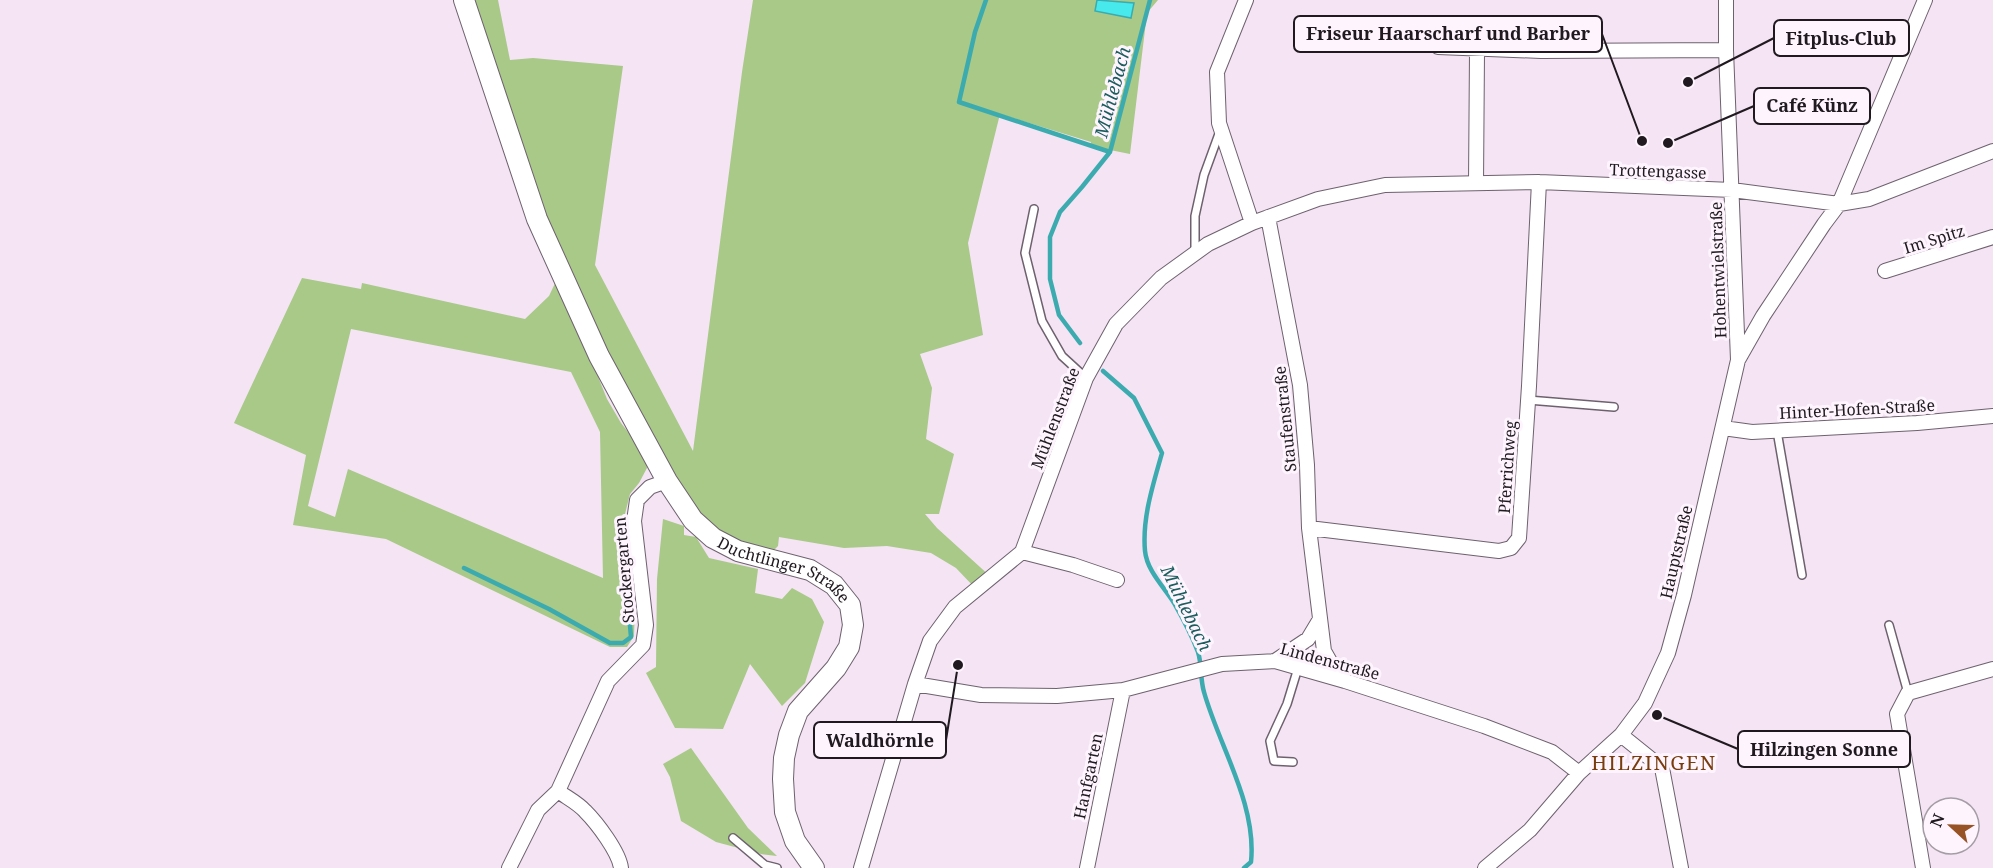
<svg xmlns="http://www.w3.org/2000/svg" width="1993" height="868" font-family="'Noto Serif',serif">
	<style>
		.green { fill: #a8c988; fill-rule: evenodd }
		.water { fill: #48e9ec; stroke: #3cabaf; stroke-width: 1.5 }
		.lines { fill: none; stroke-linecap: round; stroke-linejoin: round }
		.stream { stroke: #3cabaf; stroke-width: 4.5 }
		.service-casing { stroke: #6e616e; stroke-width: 10 }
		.minor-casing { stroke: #6e616e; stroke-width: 16 }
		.secondary-casing { stroke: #6e616e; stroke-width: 22 }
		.service { stroke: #fff; stroke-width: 7 }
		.minor { stroke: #fff; stroke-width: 14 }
		.secondary { stroke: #fff; stroke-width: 20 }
		.labels { text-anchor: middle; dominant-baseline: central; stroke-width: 6; stroke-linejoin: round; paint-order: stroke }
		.street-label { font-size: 16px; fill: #201a20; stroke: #fef4fe }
		.water-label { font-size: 18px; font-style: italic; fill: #1c5d5e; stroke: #fef4fe }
		.quarter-label { font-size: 20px; letter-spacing: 1.5px; fill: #783c0e; stroke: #fef4fe }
		.leader { fill: none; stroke: #201a20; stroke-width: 2 }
		.callout-dot { fill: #201a20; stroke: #fef4fe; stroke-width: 2 }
		.callout { fill: #fef4fe; stroke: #201a20; stroke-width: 2 }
		.callout-label { font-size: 18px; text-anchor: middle; font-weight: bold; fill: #201a20 }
	</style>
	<rect width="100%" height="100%" fill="#f4e4f4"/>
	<path class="green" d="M 464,0 L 498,0 L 510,60 L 533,58 L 623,66 L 595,265 L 693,451 L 742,72 L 753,0 L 1158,0 L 1147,13 L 1130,154 L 1090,146 L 1091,142 L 1000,114 L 968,243 L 983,335 L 920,354 L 932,388 L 926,439 L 954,454 L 939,514 L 925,514 L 937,528 L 991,577 L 976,589 L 956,568 L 931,553 L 887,546 L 844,548 L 779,537 L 778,546 L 764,560 L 713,538 L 599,356 Z
		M 558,277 L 607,399 L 621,423 L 646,455 L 647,468 L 639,483 L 630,494 L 625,514 L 627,550 L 635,608 L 634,636 L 627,647 L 610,647 L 386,539 L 293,525 L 306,455 L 234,423 L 302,278 L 361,289 L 362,283 L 525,319 L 549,296 ZM 351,329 L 571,372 L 600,432 L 603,578 L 348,469 L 335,517 L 308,506 Z
		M 663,519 L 684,526 L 684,535 L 696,537 L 709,558 L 758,569 L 755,593 L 782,599 L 792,588 L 812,599 L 824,622 L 805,683 L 782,706 L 750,664 L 723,729 L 675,728 L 646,673 L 656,667 L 657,579 Z
		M 691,748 L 748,828 L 777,856 L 761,854 L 716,842 L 681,821 L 670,777 L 663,764 Z"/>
	<path class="water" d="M 1097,0 L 1134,3 L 1131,18 L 1095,11 Z"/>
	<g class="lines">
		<path class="stream" d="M 986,0 L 975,32 L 959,102 L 1110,152
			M 1080,343 L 1059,315 L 1050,279 L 1050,237 L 1060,212 L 1082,187 L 1110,152 L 1150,0
			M 1103,371 L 1134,398 L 1162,453 C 1153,485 1142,518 1145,551 C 1147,571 1164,587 1174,603 C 1182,617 1192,636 1198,652 C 1202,664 1200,679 1204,692 C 1219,746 1257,804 1251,862 L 1244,868
			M 464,568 L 549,609 L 610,643 L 623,643 L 631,637 L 626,579"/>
		<g class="service-casing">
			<path id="service" d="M 1034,209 L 1025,253 L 1042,321 L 1062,356 L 1086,378
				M 1195,254 L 1195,216 L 1204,175 L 1220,131
				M 1528,400 L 1614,407
				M 1777,431 L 1802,575
				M 1889,625 L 1908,693
				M 1293,762 L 1274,761 L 1270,741 L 1287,704 L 1298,668
				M 733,838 L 765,865 L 777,868"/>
		</g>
		<g class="minor-casing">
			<path id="minor" d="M 1246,0 L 1217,72 L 1219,123 L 1252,223
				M 1726,0 L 1726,50 L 1738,360
				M 1438,47 L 1541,51 L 1726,50
				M 1476,183 L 1477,52
				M 1268,217 L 1300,385 L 1307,465 L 1309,528 L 1324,651 L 1332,665 L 1345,681
				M 1885,271 L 1993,237
				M 1723,428 L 1752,432 L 1917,423 L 1993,416
				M 1309,528 L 1499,551 L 1511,548 L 1519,538 L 1529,386 L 1539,182
				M 1022,552 L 1073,565 L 1117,580
				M 1275,661 L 1308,639 L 1320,619
				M 915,684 L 981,695 L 1057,696 L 1123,690 L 1222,664 L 1275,661 L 1345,681 L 1484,726 L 1552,752 L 1579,773
				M 1621,735 L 1662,768 L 1681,868
				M 558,791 C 566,797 578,803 585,811 C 597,823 619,852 621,868
				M 509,868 L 538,810 L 558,791 L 608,681 L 643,645 L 646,625 L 634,521 L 637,500 L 650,487 L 667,481
				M 861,868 L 915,684 L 930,641 L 955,607 L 1022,552 L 1086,378 L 1116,324 L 1161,278 L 1208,244 L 1252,223 L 1318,199 L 1385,185 L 1539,182 L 1732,190 L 1839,204 L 1869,199 L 1993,151
				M 1087,868 L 1123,690
				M 1485,868 L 1530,830 L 1579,773 L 1621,735 L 1645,703 L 1668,653 L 1684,595 L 1738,360 L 1763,316 L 1824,224 L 1839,204 L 1925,0
				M 1923,868 L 1897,714 L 1908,693 L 1993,669"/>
		</g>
		<g class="secondary-casing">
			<g id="secondary">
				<path id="s1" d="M 464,0 L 537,219 L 599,356 L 667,481 L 693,520 L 713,538 L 738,551 L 810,570 L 834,585 L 850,605 L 853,625 L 849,647 L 836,668 L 798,711 L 789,735 L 784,758 L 783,779 L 785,812 L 795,841 L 814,868"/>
			</g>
		</g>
		<use href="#service" class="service"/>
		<use href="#minor" class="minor"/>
		<use href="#secondary" class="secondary"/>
	</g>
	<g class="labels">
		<g class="street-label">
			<text transform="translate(1658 171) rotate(2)">Trottengasse</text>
			<text transform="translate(1934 239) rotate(-17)">Im Spitz</text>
			<text transform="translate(1718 270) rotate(-92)">Hohentwielstraße</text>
			<text transform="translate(1857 409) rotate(-3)">Hinter-Hofen-Straße</text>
			<text transform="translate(1055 418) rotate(-69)">Mühlenstraße</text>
			<text transform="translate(1285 419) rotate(-96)">Staufenstraße</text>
			<text transform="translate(1507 467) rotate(-86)">Pferrichweg</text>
			<text transform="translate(1676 552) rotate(-77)">Hauptstraße</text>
			<text transform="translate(624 570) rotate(-95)">Stockergarten</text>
			<text stroke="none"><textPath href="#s1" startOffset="676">Duchtlinger Straße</textPath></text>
			<text transform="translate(1330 661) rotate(15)">Lindenstraße</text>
			<text transform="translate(1088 776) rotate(-78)">Hanfgarten</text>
		</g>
		<g class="water-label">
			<text transform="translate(1112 92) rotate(-75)">Mühlebach</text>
			<text transform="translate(1187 608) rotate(64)">Mühlebach</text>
		</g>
		<g class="quarter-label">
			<text x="1654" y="762">HILZINGEN</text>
		</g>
	</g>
	<path class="leader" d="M1642 141L1602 34M1688 82L1774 38M1668 143L1754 106M958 665L946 740M1657 715L1738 749"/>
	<g class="callout-dot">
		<circle cx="1642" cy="141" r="6"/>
		<circle cx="1688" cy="82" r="6"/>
		<circle cx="1668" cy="143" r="6"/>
		<circle cx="958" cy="665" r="6"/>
		<circle cx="1657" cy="715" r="6"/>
	</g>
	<g class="callout">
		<rect x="1294" y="16" width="308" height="36" rx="6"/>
		<rect x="1774" y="20" width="135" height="36" rx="6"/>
		<rect x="1754" y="88" width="116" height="36" rx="6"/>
		<rect x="814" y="722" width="132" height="36" rx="6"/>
		<rect x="1738" y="731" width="172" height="36" rx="6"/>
	</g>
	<g class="callout-label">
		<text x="1448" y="40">Friseur Haarscharf und Barber</text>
		<text x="1841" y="45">Fitplus-Club</text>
		<text x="1812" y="112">Café Künz</text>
		<text x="880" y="747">Waldhörnle</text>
		<text x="1824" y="756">Hilzingen Sonne</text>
	</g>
	<g transform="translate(1951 826) rotate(292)"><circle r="28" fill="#fef4fe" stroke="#a59da5" stroke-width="1.5"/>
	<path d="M0-4.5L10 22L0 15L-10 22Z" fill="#975325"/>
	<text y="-9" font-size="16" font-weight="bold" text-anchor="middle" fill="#201a20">N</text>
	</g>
</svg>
